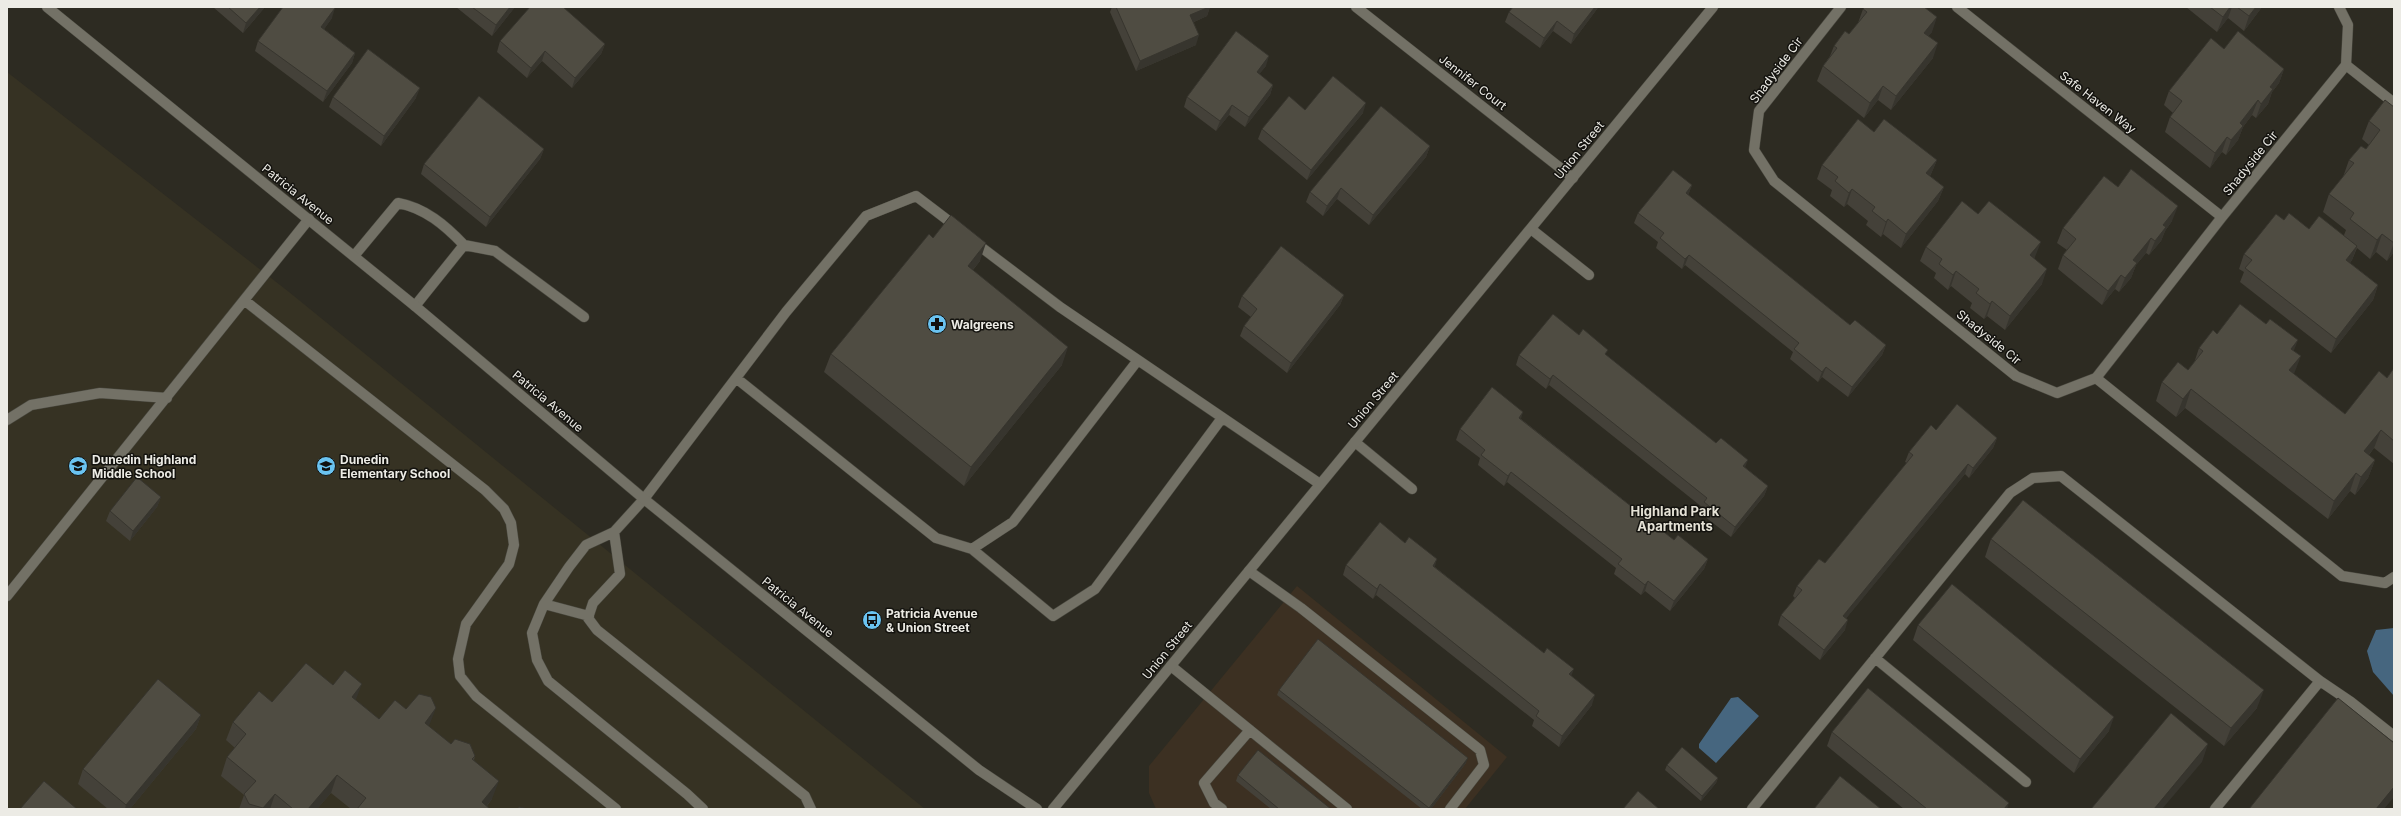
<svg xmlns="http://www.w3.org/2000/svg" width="2401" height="816" font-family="Inter,sans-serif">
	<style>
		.commercial { fill: #3c3022 }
		.built { fill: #363223 }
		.water { fill: #46667f }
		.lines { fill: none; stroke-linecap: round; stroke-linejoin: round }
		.service-casing { stroke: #49483f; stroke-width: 11 }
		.minor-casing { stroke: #49483f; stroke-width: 11 }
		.tertiary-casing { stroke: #49483f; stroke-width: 11 }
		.service { stroke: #737166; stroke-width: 10 }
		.minor { stroke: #737166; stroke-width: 10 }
		.tertiary { stroke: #737166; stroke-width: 10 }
		.wall { fill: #444139 }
		.shaded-wall { fill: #37352e }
		.building { fill: #4f4c42; stroke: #37352e }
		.labels { text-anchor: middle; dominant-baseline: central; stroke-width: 3; stroke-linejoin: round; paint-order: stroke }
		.street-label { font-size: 12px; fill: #ecebe5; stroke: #14130f }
		.poi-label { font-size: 12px; font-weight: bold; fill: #ecebe5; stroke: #14130f; text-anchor: start }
		.neighbourhood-label { font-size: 13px; font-weight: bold; fill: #e5e2d6; stroke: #14130f }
	</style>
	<rect width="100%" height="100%" fill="#2d2b22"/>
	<path class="commercial" d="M 1297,586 L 1507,757 L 1465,809 L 1156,809 L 1149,793 L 1149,766 Z"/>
	<path class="built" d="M 7,72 L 289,292 L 925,809 L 7,809 Z"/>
	<path class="water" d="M 2394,628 L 2394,696 L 2373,672 L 2367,651 L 2376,630 Z
		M 1738,697 L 1759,716 L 1716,763 L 1699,748 L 1699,744 L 1731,698 Z"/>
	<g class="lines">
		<g class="service-casing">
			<path id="service" d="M 2346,65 L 2394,103
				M 1531,229 L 1589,275
				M 973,241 L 1060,307 L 1320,484
				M 354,256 L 398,203 C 425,208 445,225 464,245
				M 244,300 L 485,490 L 504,509 L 511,523 L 514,545 L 509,564 L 466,624 L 458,659 L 460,676 L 476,696 L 616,809
				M 415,306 L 464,245 L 495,251 L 584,317
				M 736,378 L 936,538 L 972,549 L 1013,522 L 1138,360
				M 2096,378 L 2342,576 L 2385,583 L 2394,577
				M 7,420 L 31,405 L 100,393 L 167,398
				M 1355,442 L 1412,489
				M 614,532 L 620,574 L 593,603 L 588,618 L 597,630 L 805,796 L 811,809
				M 972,549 L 1053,616 L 1095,589 L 1222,418
				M 1249,571 L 1301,608 L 1480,750 L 1484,765 L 1450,809
				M 7,596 L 309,219
				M 544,604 L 589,616
				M 1875,658 L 2026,782
				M 1171,666 L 1347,809
				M 703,809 L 687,794 L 548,681 L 537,660 L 532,633 L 544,604 L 569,567 L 586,545 L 614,532 L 644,499 L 786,312 L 866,216 L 916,196 L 958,228
				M 1222,809 L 1214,803 L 1204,783 L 1250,730
				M 1752,809 L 2010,493 L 2033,478 L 2061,476 L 2320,681 L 2351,702 L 2394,736
				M 2215,809 L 2320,681"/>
		</g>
		<g class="minor-casing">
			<path id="minor" d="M 1356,7 L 1573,178
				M 1841,7 L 1759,111 L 1754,150 L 1774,181 L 2016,376 L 2057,393 L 2096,378 L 2222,217 L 2346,65 L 2348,25 L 2339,7
				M 1957,7 L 2222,217"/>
		</g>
		<g class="tertiary-casing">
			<path id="tertiary" d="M 47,7 L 415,306 L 644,499 L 979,770 L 1037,809
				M 1053,809 L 1713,7"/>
		</g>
		<use href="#service" class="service"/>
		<use href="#minor" class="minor"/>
		<use href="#tertiary" class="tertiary"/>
	</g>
	<path class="wall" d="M 213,7 L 265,7 L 243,33 Z
		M 456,7 L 515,7 L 492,36 Z
		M 1112,7 L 1210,7 L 1207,16 L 1194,22 L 1196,45 L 1136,71 L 1110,12 Z
		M 1513,7 L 1598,7 L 1597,9 L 1571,44 L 1553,31 L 1540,48 L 1505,22 L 1509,12 Z
		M 2186,7 L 2262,7 L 2244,31 L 2228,18 L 2217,32 Z
		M 1863,9 L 1932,32 L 1928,36 L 1933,58 L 1891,110 L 1878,100 L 1864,118 L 1817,81 L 1823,66 L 1830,56 L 1834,46 L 1849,34 L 1858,23 Z
		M 332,18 L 324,29 L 355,53 L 352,63 L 323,102 L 255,51 L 258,41 Z
		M 500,41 L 605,44 L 601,54 L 572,88 L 542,61 L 527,78 L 497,52 Z
		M 2224,49 L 2284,69 L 2279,83 L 2272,92 L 2268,104 L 2256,118 L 2252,115 L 2243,127 L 2238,140 L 2226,155 L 2222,152 L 2210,168 L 2165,132 L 2170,117 L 2173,113 L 2164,105 L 2169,91 Z
		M 1266,66 L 1259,74 L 1273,85 L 1270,95 L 1245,127 L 1229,115 L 1216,131 L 1184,107 L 1187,97 Z
		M 333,97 L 416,98 L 381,146 L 329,107 Z
		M 2394,107 L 2394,252 L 2387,261 L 2376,252 L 2370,259 L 2357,248 L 2352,260 L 2350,263 L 2378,285 L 2373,300 L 2331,353 L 2240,282 L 2244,272 L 2239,269 L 2244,254 L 2284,220 L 2309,229 L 2344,235 L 2346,230 L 2323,212 L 2329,194 L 2343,177 L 2349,160 L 2366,149 L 2369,145 L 2362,139 L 2369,121 Z
		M 1305,110 L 1363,113 L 1307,180 L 1258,139 L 1262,129 Z
		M 1874,132 L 1937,160 L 1931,174 L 1930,176 L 1944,187 L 1938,201 L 1901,248 L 1883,234 L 1881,237 L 1866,225 L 1868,221 L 1847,204 L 1844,207 L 1830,196 L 1832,190 L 1817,179 L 1822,165 Z
		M 1430,146 L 1426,157 L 1369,225 L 1337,199 L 1323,216 L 1306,202 L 1310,192 Z
		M 544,149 L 540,159 L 486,227 L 421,174 L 424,164 Z
		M 1692,185 L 1688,195 L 1850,325 L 1886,345 L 1882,355 L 1848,397 L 1822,377 L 1818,382 L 1790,359 L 1793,352 L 1685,265 L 1682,269 L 1656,248 L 1658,242 L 1634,223 L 1638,213 Z
		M 2118,187 L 2172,221 L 2165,231 L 2161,241 L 2149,255 L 2146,253 L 2136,265 L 2131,278 L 2119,292 L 2115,289 L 2102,305 L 2058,269 L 2063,255 L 2067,250 L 2057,243 L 2063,228 Z
		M 1978,214 L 2035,257 L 2034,258 L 2042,284 L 2005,330 L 1987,316 L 1984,319 L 1970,308 L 1972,303 L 1951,286 L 1948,290 L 1934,278 L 1936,273 L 1920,261 L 1926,247 Z
		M 933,238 L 980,261 L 973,270 L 1062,365 L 964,486 L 824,372 L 831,354 Z
		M 1344,295 L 1340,305 L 1287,373 L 1240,336 L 1244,326 L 1251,317 L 1238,307 L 1242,296 Z
		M 2217,334 L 2294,350 L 2294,374 L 2345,414 L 2387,378 L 2394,368 L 2394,464 L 2374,448 L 2369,455 L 2375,460 L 2368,478 L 2355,495 L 2350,491 L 2328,519 L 2185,408 L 2176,417 L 2156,401 L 2162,382 L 2188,370 L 2194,363 L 2199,348 Z
		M 1579,335 L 1606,355 L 1768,486 L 1764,496 L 1731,537 L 1700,513 L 1702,507 L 1549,385 L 1546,389 L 1516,365 L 1519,355 Z
		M 1521,419 L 1674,540 L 1708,559 L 1704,569 L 1670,611 L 1645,591 L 1641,595 L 1614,574 L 1616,568 L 1507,482 L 1504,486 L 1478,465 L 1480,458 L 1456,440 L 1460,429 Z
		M 1936,430 L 1997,438 L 1993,448 L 1969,478 L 1965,474 L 1846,618 L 1845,630 L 1820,660 L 1778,625 L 1781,615 L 1795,598 L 1793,596 L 1797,586 L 1825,563 L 1907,463 L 1905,462 L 1909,452 Z
		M 161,497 L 157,507 L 130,541 L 106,521 L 110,511 Z
		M 1991,539 L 2257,708 L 2224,746 L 1985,557 Z
		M 1346,565 L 1435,567 L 1571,676 L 1592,705 L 1559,747 L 1532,726 L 1534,720 L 1376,595 L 1373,599 L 1343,575 Z
		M 1918,625 L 2109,731 L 2074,773 L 1913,640 Z
		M 333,685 L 356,700 L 379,719 L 429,727 L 451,744 L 475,756 L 474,760 L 492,799 L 487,806 L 490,809 L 351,809 L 331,793 L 317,809 L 239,809 L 244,795 L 221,776 L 227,757 L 235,748 L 226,740 L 233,722 Z
		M 1279,690 L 1466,763 L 1431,809 L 1422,809 L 1277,695 Z
		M 201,715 L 196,729 L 130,809 L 108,809 L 78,784 L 83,769 Z
		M 1832,732 L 2007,809 L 1904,809 L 1827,746 Z
		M 1667,765 L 1718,778 L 1716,783 L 1701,801 L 1665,770 Z
		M 1238,775 L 1331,809 L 1271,809 L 1236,781 Z"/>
	<path class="shaded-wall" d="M 260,7 L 265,7 L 243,33 L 246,23 Z
		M 510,7 L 515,7 L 492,36 L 496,25 Z
		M 1209,7 L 1210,7 L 1207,16 L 1187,25 L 1190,15 Z
		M 1595,7 L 1598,7 L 1597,9 L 1571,44 L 1574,34 Z
		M 2230,7 L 2232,7 L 2228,18 L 2217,32 L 2223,17 Z
		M 2256,7 L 2262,7 L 2244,31 L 2249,16 Z
		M 335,8 L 332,18 L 318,38 L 321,27 Z
		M 1937,17 L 1932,32 L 1919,48 L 1924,33 Z
		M 1557,21 L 1553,31 L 1540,48 L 1544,38 Z
		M 1199,35 L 1196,45 L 1136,71 L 1140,61 Z
		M 1938,43 L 1933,58 L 1891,110 L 1896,96 Z
		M 605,44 L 601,54 L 572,88 L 575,78 Z
		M 545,51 L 542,61 L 527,78 L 531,68 Z
		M 355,53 L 352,63 L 323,102 L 327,91 Z
		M 1269,56 L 1266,66 L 1253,82 L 1257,72 Z
		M 2284,69 L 2279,83 L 2272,92 L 2268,104 L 2256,118 L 2261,104 L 2270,87 Z
		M 1273,85 L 1270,95 L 1245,127 L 1249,117 Z
		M 1883,86 L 1878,100 L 1864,118 L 1870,103 Z
		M 420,88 L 416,98 L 381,146 L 384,136 Z
		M 2258,100 L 2252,115 L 2243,127 L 2238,140 L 2226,155 L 2231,140 L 2240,123 Z
		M 1366,103 L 1363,113 L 1307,180 L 1311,170 Z
		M 1232,105 L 1229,115 L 1216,131 L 1220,121 Z
		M 2227,137 L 2222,152 L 2210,168 L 2215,153 Z
		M 1430,146 L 1426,157 L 1369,225 L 1373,215 Z
		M 544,149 L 540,159 L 486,227 L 490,217 Z
		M 1937,160 L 1931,174 L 1921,188 L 1926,173 Z
		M 1692,185 L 1688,196 L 1686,193 Z
		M 1944,187 L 1938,201 L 1901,248 L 1906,234 Z
		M 1341,188 L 1337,199 L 1323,216 L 1327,206 Z
		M 1852,189 L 1847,204 L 1844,207 L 1849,193 Z
		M 2178,206 L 2172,221 L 2165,231 L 2161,241 L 2149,255 L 2155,241 L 2163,225 Z
		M 1888,219 L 1883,234 L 1881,237 L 1886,222 Z
		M 2382,234 L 2376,252 L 2370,259 L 2377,240 Z
		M 2151,238 L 2146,253 L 2136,265 L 2131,278 L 2119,292 L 2125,278 L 2133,260 Z
		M 2041,242 L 2035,257 L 2025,270 L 2030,255 Z
		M 986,243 L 980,261 L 961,284 L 968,266 Z
		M 2394,243 L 2394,252 L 2387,261 Z
		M 2357,246 L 2352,260 L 2341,275 L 2346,260 Z
		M 1689,255 L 1685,265 L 1682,269 L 1685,259 Z
		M 2047,269 L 2042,284 L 2005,330 L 2010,316 Z
		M 1956,271 L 1951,286 L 1948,290 L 1953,275 Z
		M 2121,275 L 2115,289 L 2102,305 L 2108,291 Z
		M 2378,285 L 2373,300 L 2331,353 L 2336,339 Z
		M 1344,295 L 1340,305 L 1287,373 L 1291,363 Z
		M 1992,301 L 1987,316 L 1984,319 L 1990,304 Z
		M 2298,340 L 2291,358 L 2291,349 Z
		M 1886,345 L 1882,355 L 1848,397 L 1852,387 Z
		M 1068,347 L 1062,365 L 964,486 L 971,467 Z
		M 2301,356 L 2294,374 L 2282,389 L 2289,370 Z
		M 1826,367 L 1822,377 L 1818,382 L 1822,372 Z
		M 1553,375 L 1549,385 L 1546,389 L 1550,379 Z
		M 2191,389 L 2185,408 L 2176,417 L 2183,399 Z
		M 1523,412 L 1520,422 L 1519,418 Z
		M 2381,430 L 2374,448 L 2357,469 L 2364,451 Z
		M 1997,438 L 1993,448 L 1969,478 L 1973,468 Z
		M 1748,460 L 1744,470 L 1743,466 Z
		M 2375,460 L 2368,478 L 2355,495 L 2361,477 Z
		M 1968,464 L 1965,474 L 1840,626 L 1843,616 Z
		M 1511,472 L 1507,482 L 1504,486 L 1508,476 Z
		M 2356,473 L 2350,491 L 2328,519 L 2334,501 Z
		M 1768,486 L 1764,496 L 1731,537 L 1735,527 Z
		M 161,497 L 157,507 L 130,541 L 133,531 Z
		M 1437,559 L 1434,570 L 1433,566 Z
		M 1708,559 L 1704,569 L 1670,611 L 1674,601 Z
		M 1648,581 L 1645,591 L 1641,595 L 1645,585 Z
		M 1380,584 L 1376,595 L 1373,599 L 1377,589 Z
		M 1848,620 L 1845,630 L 1820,660 L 1824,650 Z
		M 1574,669 L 1570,679 L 1569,674 Z
		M 362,684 L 355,702 L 352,697 Z
		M 2264,690 L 2257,708 L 2224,746 L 2231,728 Z
		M 1595,695 L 1592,705 L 1559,747 L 1562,736 Z
		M 436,708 L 429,726 L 425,723 Z
		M 201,715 L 196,729 L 130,809 L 125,809 L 126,805 Z
		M 2114,717 L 2109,731 L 2074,773 L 2080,759 Z
		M 2208,744 L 2202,762 L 2162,809 L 2154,809 Z
		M 1468,758 L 1466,763 L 1431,809 L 1429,809 Z
		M 337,775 L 331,793 L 317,809 L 308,809 Z
		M 1718,778 L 1716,783 L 1701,801 L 1702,796 Z
		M 499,781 L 492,799 L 484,809 L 482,802 Z
		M 2394,787 L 2394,797 L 2384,809 L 2376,809 Z
		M 275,794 L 270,809 L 263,809 L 263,808 Z
		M 2009,803 L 2007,809 L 2004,809 Z"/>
	<path class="building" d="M 228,7 L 260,7 L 246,23 Z
		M 283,7 L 334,7 L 335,8 L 321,27 L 355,53 L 327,91 L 258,41 Z
		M 472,7 L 510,7 L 496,25 Z
		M 530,7 L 563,7 L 605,44 L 575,78 L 545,51 L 531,68 L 500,41 Z
		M 1116,7 L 1209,7 L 1190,15 L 1199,35 L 1140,61 Z
		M 1513,7 L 1595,7 L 1574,34 L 1557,21 L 1544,38 L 1509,12 Z
		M 1865,7 L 1924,7 L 1937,17 L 1924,33 L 1938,43 L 1896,96 L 1883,86 L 1870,103 L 1823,66 L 1837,48 L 1834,46 L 1845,31 L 1849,34 L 1867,12 L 1863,9 Z
		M 2210,7 L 2230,7 L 2223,17 Z
		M 2237,7 L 2256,7 L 2249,16 Z
		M 1236,31 L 1269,56 L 1257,72 L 1273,85 L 1249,117 L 1232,105 L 1220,121 L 1187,97 Z
		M 2238,31 L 2284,69 L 2270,87 L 2273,89 L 2261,104 L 2258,100 L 2240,123 L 2243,126 L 2231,140 L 2227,137 L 2215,153 L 2170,117 L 2182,101 L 2169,91 L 2211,38 L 2224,49 Z
		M 368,49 L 420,88 L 384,136 L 333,97 Z
		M 1333,76 L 1366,103 L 1311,170 L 1262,129 L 1289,96 L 1305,110 Z
		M 479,96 L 544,149 L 490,217 L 424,164 Z
		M 2385,100 L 2394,107 L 2394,243 L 2382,234 L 2377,240 L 2350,219 L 2354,213 L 2329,194 L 2354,163 L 2349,160 L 2361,146 L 2366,149 L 2380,130 L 2369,121 Z
		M 1381,106 L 1430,146 L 1373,215 L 1341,188 L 1327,206 L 1310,192 Z
		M 1858,119 L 1874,132 L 1884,119 L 1937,160 L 1926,173 L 1944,187 L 1906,234 L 1888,219 L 1886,222 L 1872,211 L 1875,207 L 1852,189 L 1849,193 L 1835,181 L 1838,177 L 1822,165 Z
		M 2131,169 L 2178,206 L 2163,225 L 2166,227 L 2155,241 L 2151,238 L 2133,260 L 2137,263 L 2125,278 L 2121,275 L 2108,291 L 2063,255 L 2076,239 L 2063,228 L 2104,176 L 2118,187 Z
		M 1673,170 L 1692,185 L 1686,193 L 1850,325 L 1855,320 L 1886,345 L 1852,387 L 1826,367 L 1822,372 L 1794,349 L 1799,343 L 1689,255 L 1685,259 L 1660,238 L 1664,233 L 1638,213 Z
		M 1962,201 L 1978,214 L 1989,201 L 2041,242 L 2030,255 L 2047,269 L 2010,316 L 1992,301 L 1990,304 L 1976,293 L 1979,289 L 1956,271 L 1953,275 L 1939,264 L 1942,259 L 1926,247 Z
		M 2289,213 L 2309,229 L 2319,216 L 2357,246 L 2346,260 L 2378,285 L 2336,339 L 2245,268 L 2252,260 L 2244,254 L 2276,214 L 2284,220 Z
		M 951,215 L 986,243 L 968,266 L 1068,347 L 971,467 L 831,354 L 929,234 L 933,238 Z
		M 1281,246 L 1344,295 L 1291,363 L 1244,326 L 1257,309 L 1242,296 Z
		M 2240,304 L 2266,324 L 2270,319 L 2298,340 L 2291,349 L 2301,356 L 2289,370 L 2345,414 L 2379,371 L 2387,378 L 2394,368 L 2394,441 L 2381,430 L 2364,451 L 2375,460 L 2361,477 L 2356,473 L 2334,501 L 2191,389 L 2183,399 L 2162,382 L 2178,362 L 2188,370 L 2203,351 L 2199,348 L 2213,330 L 2217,334 Z
		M 1553,314 L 1579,335 L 1583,329 L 1608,350 L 1605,354 L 1716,443 L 1721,438 L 1748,460 L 1743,466 L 1768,486 L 1735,527 L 1704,502 L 1707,498 L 1553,375 L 1550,379 L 1519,355 Z
		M 1492,387 L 1523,412 L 1519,418 L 1674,540 L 1678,535 L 1708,559 L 1674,601 L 1648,581 L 1645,585 L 1618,564 L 1622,559 L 1511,472 L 1508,476 L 1481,455 L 1485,450 L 1460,429 Z
		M 1957,404 L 1997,438 L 1973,468 L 1968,464 L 1843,616 L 1848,620 L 1824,650 L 1781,615 L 1802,590 L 1797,586 L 1819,559 L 1825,563 L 1913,455 L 1909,452 L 1931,425 L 1936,430 Z
		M 137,477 L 161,497 L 133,531 L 110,511 Z
		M 2023,500 L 2264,690 L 2231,728 L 1991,539 Z
		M 1380,522 L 1405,543 L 1409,537 L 1437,559 L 1433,566 L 1544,653 L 1547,648 L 1574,669 L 1569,674 L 1595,695 L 1562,736 L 1536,716 L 1539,711 L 1380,584 L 1377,589 L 1346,565 Z
		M 1952,584 L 2114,717 L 2080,759 L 1918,625 Z
		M 1318,639 L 1468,758 L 1429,808 L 1279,690 Z
		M 306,663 L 333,685 L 345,670 L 362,684 L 352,697 L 379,719 L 395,700 L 406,709 L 419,694 L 431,697 L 436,708 L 425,723 L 451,744 L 455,739 L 470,744 L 475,756 L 472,759 L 499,781 L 482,802 L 490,809 L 357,809 L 366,798 L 337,775 L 308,809 L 293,809 L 275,794 L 263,808 L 249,804 L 244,794 L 256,781 L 227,757 L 246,734 L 233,722 L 259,691 L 272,702 Z
		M 158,679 L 201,715 L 126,805 L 83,769 Z
		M 1868,688 L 2009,803 L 2004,809 L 1927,809 L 1832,732 Z
		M 2338,698 L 2394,743 L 2394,787 L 2376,809 L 2249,809 Z
		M 2171,713 L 2208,744 L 2154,809 L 2091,809 Z
		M 1682,747 L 1718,778 L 1702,796 L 1667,765 Z
		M 1258,750 L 1331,809 L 1279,809 L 1238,775 Z
		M 1840,776 L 1881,809 L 1814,809 Z
		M 44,781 L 77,809 L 20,809 Z
		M 1638,791 L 1659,809 L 1623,809 Z
		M 519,807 L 528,809 L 518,809 Z"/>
	<defs>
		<g id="pharmacy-disc" transform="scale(1)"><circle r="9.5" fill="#6ac3f1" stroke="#14130f"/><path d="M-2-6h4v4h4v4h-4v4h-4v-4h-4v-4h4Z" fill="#111"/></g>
		<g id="school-disc" transform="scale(1)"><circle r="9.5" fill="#6ac3f1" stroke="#14130f"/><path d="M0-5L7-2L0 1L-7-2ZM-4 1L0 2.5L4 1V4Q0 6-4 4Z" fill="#111"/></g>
		<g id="bus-disc" transform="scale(1)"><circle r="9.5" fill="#6ac3f1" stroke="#14130f"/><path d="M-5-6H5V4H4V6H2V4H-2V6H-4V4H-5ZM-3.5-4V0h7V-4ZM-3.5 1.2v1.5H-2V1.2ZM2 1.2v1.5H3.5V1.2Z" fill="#111"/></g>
	</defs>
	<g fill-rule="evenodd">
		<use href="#pharmacy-disc" x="937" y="324"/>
		<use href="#school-disc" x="78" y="466"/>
		<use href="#school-disc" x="326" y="466"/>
		<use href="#bus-disc" x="872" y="620"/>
	</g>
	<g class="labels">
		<g class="street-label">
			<text transform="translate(1776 70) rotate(-53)">Shadyside Cir</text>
			<text transform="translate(1473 82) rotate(38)">Jennifer Court</text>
			<text transform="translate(2098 102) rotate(38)">Safe Haven Way</text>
			<text transform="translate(1579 150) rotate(-51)">Union Street</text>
			<text transform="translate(2250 163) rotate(-51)">Shadyside Cir</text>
			<text transform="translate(298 194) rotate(39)">Patricia Avenue</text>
			<text transform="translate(1989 337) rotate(39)">Shadyside Cir</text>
			<text transform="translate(1373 400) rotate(-50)">Union Street</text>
			<text transform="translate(548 401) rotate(40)">Patricia Avenue</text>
			<text transform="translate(798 607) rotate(39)">Patricia Avenue</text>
			<text transform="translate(1167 650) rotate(-51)">Union Street</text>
		</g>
		<g class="poi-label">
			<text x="951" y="324">Walgreens</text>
			<text x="92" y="459">Dunedin Highland<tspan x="92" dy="14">Middle School</tspan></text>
			<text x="340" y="459">Dunedin<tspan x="340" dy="14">Elementary School</tspan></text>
			<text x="886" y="613">Patricia Avenue<tspan x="886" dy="14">&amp; Union Street</tspan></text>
		</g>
		<g class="neighbourhood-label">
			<text x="1675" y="511">Highland Park<tspan x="1675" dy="15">Apartments</tspan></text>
		</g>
	</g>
	<rect width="2401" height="816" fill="none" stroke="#ecebe5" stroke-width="16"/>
</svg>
